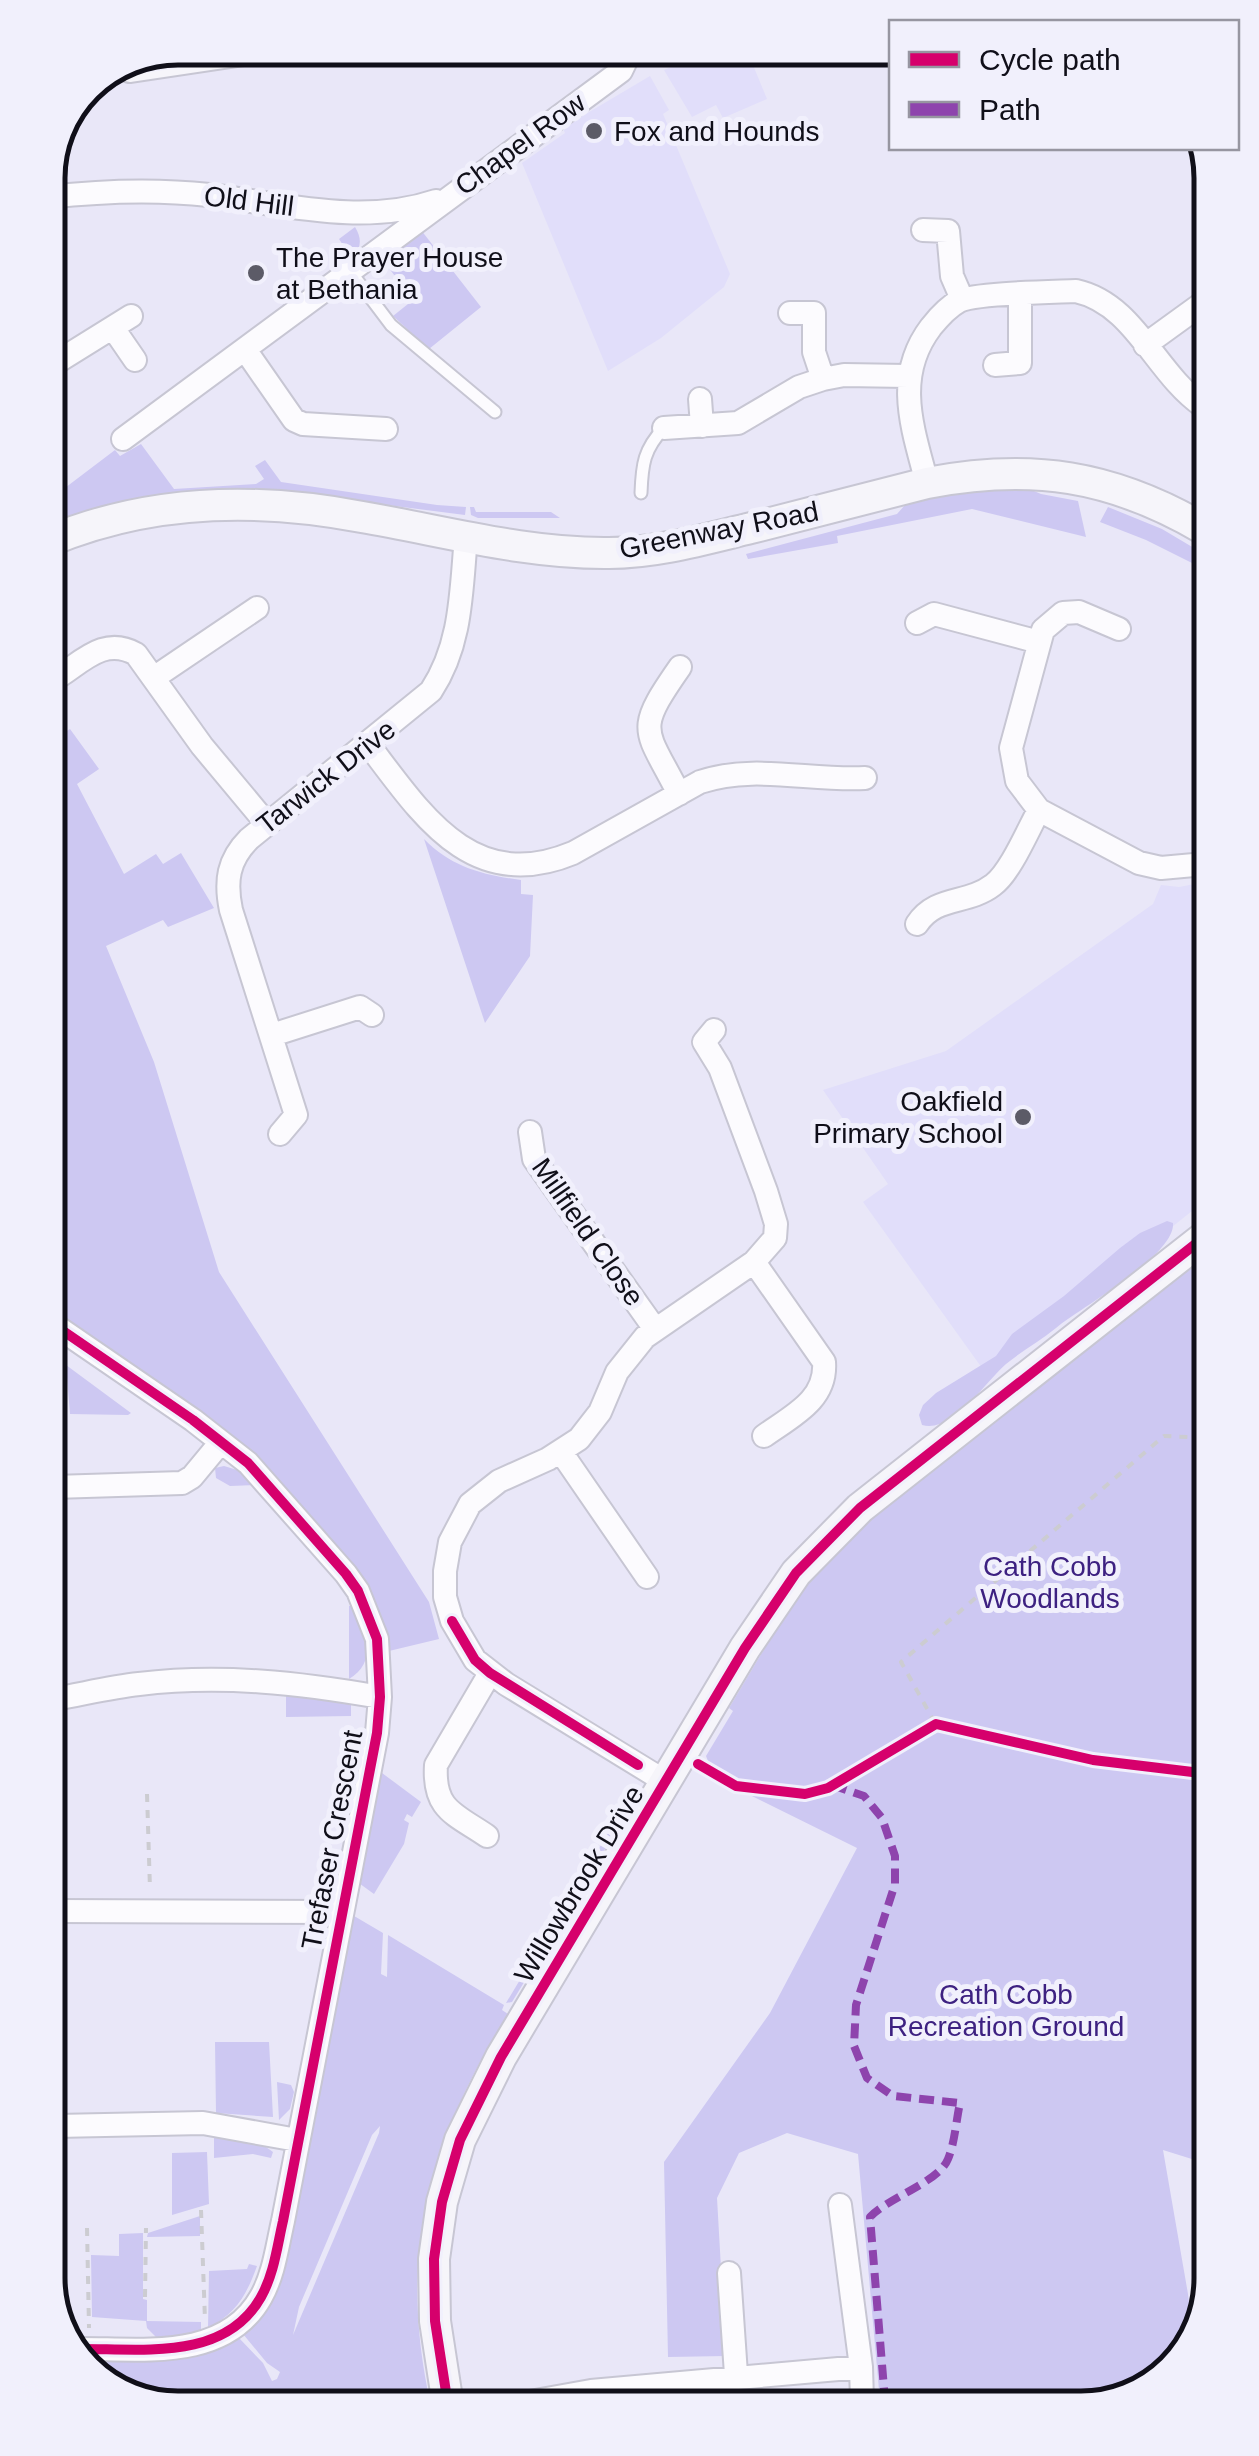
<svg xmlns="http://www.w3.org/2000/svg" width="1259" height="2456" font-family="Helvetica,sans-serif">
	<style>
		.built { fill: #e1defa }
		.green { fill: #cdc8f2; fill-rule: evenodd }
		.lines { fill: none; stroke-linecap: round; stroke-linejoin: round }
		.lane-casing { stroke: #c7c6d3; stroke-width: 15 }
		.street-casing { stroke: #c7c6d3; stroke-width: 26 }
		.secondary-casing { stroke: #c7c6d3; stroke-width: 34 }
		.path { stroke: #ccccd1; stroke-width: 4; stroke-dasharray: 8 8; stroke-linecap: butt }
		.lane { stroke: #fcfbfe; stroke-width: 11 }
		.street { stroke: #fcfbfe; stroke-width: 22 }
		.secondary { stroke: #f6f5fa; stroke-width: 30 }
		.quiet { stroke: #8e44ad; stroke-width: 8; stroke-dasharray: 15 8; stroke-linecap: butt }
		.cycleway-casing { stroke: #f1f0fc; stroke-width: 16 }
		.cycleway { stroke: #d6006c; stroke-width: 10 }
		.poi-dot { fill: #5c5b67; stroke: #f1f0fc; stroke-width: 4 }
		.labels { text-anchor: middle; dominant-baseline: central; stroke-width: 10; stroke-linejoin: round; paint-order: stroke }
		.poi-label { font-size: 28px; fill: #100f19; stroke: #f1f0fc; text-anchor: start }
		.street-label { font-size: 28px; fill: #100f19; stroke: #f1f0fc }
		.park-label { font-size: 28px; fill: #3d2181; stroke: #f1f0fc }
		.rim { fill: none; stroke: #100f19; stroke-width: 5 }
	</style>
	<rect width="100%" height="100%" fill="#e9e7f8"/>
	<path class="built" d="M 713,48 L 746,48 L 767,99 L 723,118 L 716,105 L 692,117 L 664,70 Z
		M 650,76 L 669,110 L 663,114 L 730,274 L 724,287 L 661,338 L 608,371 L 522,163 L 565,133 L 563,128 L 569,124 Z
		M 1205,882 L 1207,1199 L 987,1375 L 863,1202 L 888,1184 L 823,1090 L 946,1051 L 1153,904 L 1161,885 L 1179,887 Z"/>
	<path class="green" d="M 355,227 C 370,251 347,262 329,275 L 345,248 L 339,239 Z
		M 421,230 L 481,307 L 429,349 L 393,316 L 413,300 L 382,259 Z
		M 141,444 L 174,489 L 256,484 L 264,479 L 255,466 L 265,460 L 281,482 L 437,505 L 466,507 L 465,515 L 340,499 L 49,528 L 49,502 L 53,497 L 115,450 L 120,456 Z
		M 1022,486 L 1041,494 L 1078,501 L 1086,537 L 972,509 L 837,536 L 838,543 L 748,559 L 746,554 L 897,514 L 913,496 Z
		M 470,507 L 474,507 L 476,512 L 551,512 L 560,518 L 478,518 L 471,515 Z
		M 1108,507 L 1162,529 L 1204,554 L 1204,569 L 1146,540 L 1100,522 Z
		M 70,729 L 99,769 L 77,784 L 124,874 L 156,854 L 163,864 L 181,853 L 214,908 L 168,927 L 163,920 L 106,946 L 154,1062 L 219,1272 L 429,1602 L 439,1639 L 389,1651 L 384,1634 L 253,1457 L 53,1312 L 50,735 L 54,739 Z
		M 424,839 C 451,867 483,875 521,880 L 521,894 L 533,895 L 530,956 L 485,1023 Z
		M 1167,1221 L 1173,1223 C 1176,1255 1080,1308 1056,1328 C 1040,1341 1022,1351 1006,1364 C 985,1382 952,1434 922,1425 L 919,1415 L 923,1405 L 936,1393 L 996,1356 L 1012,1334 L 1064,1296 L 1120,1248 L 1140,1233 Z
		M 1207,1248 L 1211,2165 L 1163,2150 L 1188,2294 L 1193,2339 L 1189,2351 L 1130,2399 L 880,2401 L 858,2154 L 787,2133 L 739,2153 L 717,2198 L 726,2356 L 668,2357 L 664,2162 L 770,2013 L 857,1848 L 750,1795 L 753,1784 L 737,1782 L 710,1766 L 706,1756 L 733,1711 L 729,1708 L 797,1594 L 840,1540 Z
		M 66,1365 L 131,1413 L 128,1415 L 70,1414 Z
		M 224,1466 L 244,1472 L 256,1485 L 230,1486 L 216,1478 L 215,1468 Z
		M 356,1605 C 369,1629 377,1663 349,1679 L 349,1606 Z
		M 290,1692 L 351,1704 L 351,1716 L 286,1717 L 286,1696 Z
		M 378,1770 L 421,1802 L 412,1817 L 407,1814 L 404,1820 L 409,1823 L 404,1844 L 374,1894 L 356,1881 Z
		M 637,1785 L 639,1793 L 512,2002 L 506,2003 Z
		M 349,1913 L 383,1933 L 381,1974 L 387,1977 L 388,1935 L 504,2005 L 502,2010 L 508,2014 C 428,2143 397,2255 431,2406 L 169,2408 L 99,2382 L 81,2359 L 203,2355 L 239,2338 L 263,2363 L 272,2381 L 277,2379 L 280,2372 L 267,2363 L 243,2334 L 268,2297 ZM 380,2126 L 379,2133 L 293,2335 L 299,2307 L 372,2135 Z
		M 215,2042 L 269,2042 L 273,2117 L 216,2113 Z
		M 277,2082 L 291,2085 L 294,2092 L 290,2109 L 279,2120 Z
		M 219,2134 L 256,2140 L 273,2152 L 271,2158 L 253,2154 L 214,2158 L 214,2137 Z
		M 207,2152 L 209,2204 L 172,2215 L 172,2153 Z
		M 200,2216 L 200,2236 L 147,2237 L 148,2233 Z
		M 143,2233 L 143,2299 L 147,2300 L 147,2321 L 201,2322 L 201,2336 L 157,2338 L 147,2328 L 146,2321 L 92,2317 L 91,2255 L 119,2256 L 119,2234 Z
		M 249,2264 L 257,2266 C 247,2294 236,2314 208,2328 L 209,2271 L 247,2269 Z"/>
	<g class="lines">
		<g class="lane-casing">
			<path id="lane" d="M 351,272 L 391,325 L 495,412
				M 641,493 C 642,464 644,449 664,428"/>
		</g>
		<g class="street-casing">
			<path id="street" d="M 48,197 C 101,191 156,189 209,195 C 284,204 362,226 436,201
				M 923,230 L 948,231 L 952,276 L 962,299
				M 790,313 L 814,313 L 814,352 L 823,379
				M 113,328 L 135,360
				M 1145,345 L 1203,303
				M 246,351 L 294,420 L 303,424 L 386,429
				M 995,365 L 1020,363 L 1020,294
				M 49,367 L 131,316
				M 700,399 L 702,426
				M 664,428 L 738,423 L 799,387 L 823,379 L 844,375 L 908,376
				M 123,439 L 621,71 L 632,48
				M 927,483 C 913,429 893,377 931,327 C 939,317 948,307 959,301 C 976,293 1053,292 1076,291 C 1135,304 1155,373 1203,406
				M 917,623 L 934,614 L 1039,642
				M 1119,629 L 1079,612 L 1063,613 L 1043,630 L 1011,748 L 1017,781 L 1039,810 L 1139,863 L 1161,868 L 1205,864
				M 61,675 C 85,659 106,637 136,654 L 202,746 L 267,824
				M 155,677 L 257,608
				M 368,744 C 422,815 472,895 573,853 L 700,782 C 754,764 809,781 865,778
				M 679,794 C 645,727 634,733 680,667
				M 917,924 C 936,895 967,905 993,885 C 1010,873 1028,830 1039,810
				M 272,1035 L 360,1007 L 372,1015
				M 530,1132 L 534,1159 L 655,1329
				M 280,1134 L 296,1115 L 231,910 C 225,881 228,860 249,839 L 431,691 C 462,644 461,591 466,537
				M 754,1262 L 824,1362 C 827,1400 792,1416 764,1436
				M 53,1324 L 193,1420 L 248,1463 L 346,1574 L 358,1591 L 377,1639 L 380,1697 L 377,1733 L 283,2221 C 277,2247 274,2274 261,2297 C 224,2363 138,2348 74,2349
				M 561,1452 L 647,1577
				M 54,1487 L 182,1483 L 192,1477 L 221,1442
				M 54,1699 C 83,1694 111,1687 139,1684 C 221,1674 300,1683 380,1697
				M 666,1782 L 506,1684 L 475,1660 L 452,1621 L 445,1597 L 445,1571 L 450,1542 L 470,1504 L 499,1481 L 548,1459 L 579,1439 L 600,1412 L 617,1372 L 645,1337 L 754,1262 L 775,1238 L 776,1224 L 766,1191 L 720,1068 L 704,1042 L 714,1030
				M 487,1836 C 455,1814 433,1810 436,1765 L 490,1673
				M 55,1911 L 341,1912
				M 56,2126 L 203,2123 L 297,2140
				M 840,2205 L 861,2367 L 862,2401
				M 729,2273 L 738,2403
				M 513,2405 L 591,2391 L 861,2367"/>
		</g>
		<g class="secondary-casing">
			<path id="secondary" d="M 130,67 L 257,48
				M 49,541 C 149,499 257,497 362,517 C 444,531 526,554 609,553 C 657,553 705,539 751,528 C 810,513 868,498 927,483 C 1031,463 1112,475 1204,529
				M 448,2405 L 435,2321 L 434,2259 L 442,2202 L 460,2140 L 501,2057 L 745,1648 L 796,1573 L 860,1508 L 1207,1235"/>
		</g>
		<path class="path" d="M 935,1723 L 901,1662 L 1164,1436 L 1208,1438
			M 703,1767 C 713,1773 725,1783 737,1786 C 816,1812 872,1763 936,1724 L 1093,1760 L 1209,1774
			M 147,1794 L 150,1889
			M 201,2210 L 205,2320
			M 87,2228 L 89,2328
			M 145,2297 L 146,2228"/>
		<use href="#lane" class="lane"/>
		<use href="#street" class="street"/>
		<use href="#secondary" class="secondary"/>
		<path class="quiet" d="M 832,1785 L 864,1796 L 882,1818 L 895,1856 L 895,1884 L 856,2005 L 854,2046 L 867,2078 L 893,2096 L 960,2103 C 956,2121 955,2142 948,2159 C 939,2182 889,2197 870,2217 L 885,2401"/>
		<g class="cycleway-casing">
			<path id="cycleway" d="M 130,67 L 257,48
				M 53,1324 L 193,1420 L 248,1463 L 346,1574 L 358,1591 L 377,1639 L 380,1697 L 377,1733 L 283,2221 C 277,2247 274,2274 261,2297 C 224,2363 138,2348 74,2349
				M 452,1621 L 475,1660 L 490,1673 L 638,1765
				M 698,1764 L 736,1786 L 805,1794 L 828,1788 L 936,1724 L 1093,1760 L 1209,1774
				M 448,2405 L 435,2321 L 434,2259 L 442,2202 L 460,2140 L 501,2057 L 745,1648 L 796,1573 L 860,1508 L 1207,1235"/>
		</g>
		<use href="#cycleway" class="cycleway"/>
	</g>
	<g class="poi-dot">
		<circle cx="594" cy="131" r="10"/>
		<circle cx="256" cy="273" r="10"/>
		<circle cx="1023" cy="1117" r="10"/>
	</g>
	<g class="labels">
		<g class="poi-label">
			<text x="614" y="131">Fox and Hounds</text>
			<text x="276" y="257">The Prayer House<tspan x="276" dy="32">at Bethania</tspan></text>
			<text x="1003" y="1101" text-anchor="end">Oakfield<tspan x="1003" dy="32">Primary School</tspan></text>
		</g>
		<g class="street-label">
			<text transform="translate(520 144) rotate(-36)">Chapel Row</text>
			<text transform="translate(249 201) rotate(7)">Old Hill</text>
			<text transform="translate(719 530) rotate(-11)">Greenway Road</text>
			<text transform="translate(326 777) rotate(-38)">Tarwick Drive</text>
			<text transform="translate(588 1232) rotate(55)">Millfield Close</text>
			<text transform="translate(332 1840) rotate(-79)">Trefaser Crescent</text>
			<text transform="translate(579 1884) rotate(-59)">Willowbrook Drive</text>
		</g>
		<g class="park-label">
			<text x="1050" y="1566">Cath Cobb<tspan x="1050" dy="32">Woodlands</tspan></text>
			<text x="1006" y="1994">Cath Cobb<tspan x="1006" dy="32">Recreation Ground</tspan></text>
		</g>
	</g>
	<path d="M0 0H1259V2456H0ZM178 65H1081A113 113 0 0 1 1194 178V2278A113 113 0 0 1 1081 2391H178A113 113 0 0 1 65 2278V178A113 113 0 0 1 178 65Z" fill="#f1f0fc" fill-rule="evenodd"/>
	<path class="rim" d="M178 65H1081A113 113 0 0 1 1194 178V2278A113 113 0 0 1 1081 2391H178A113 113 0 0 1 65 2278V178A113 113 0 0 1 178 65Z"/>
	<rect x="889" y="20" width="350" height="130" fill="#f1f0fc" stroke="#9796a1" stroke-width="2.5"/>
	<rect x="909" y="52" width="50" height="15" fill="#d6006c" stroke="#9796a1" stroke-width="2.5"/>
	<text x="979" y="70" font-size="30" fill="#100f19">Cycle path</text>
	<rect x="909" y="102" width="50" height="15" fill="#8e44ad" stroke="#9796a1" stroke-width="2.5"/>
	<text x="979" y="120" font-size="30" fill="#100f19">Path</text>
</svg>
